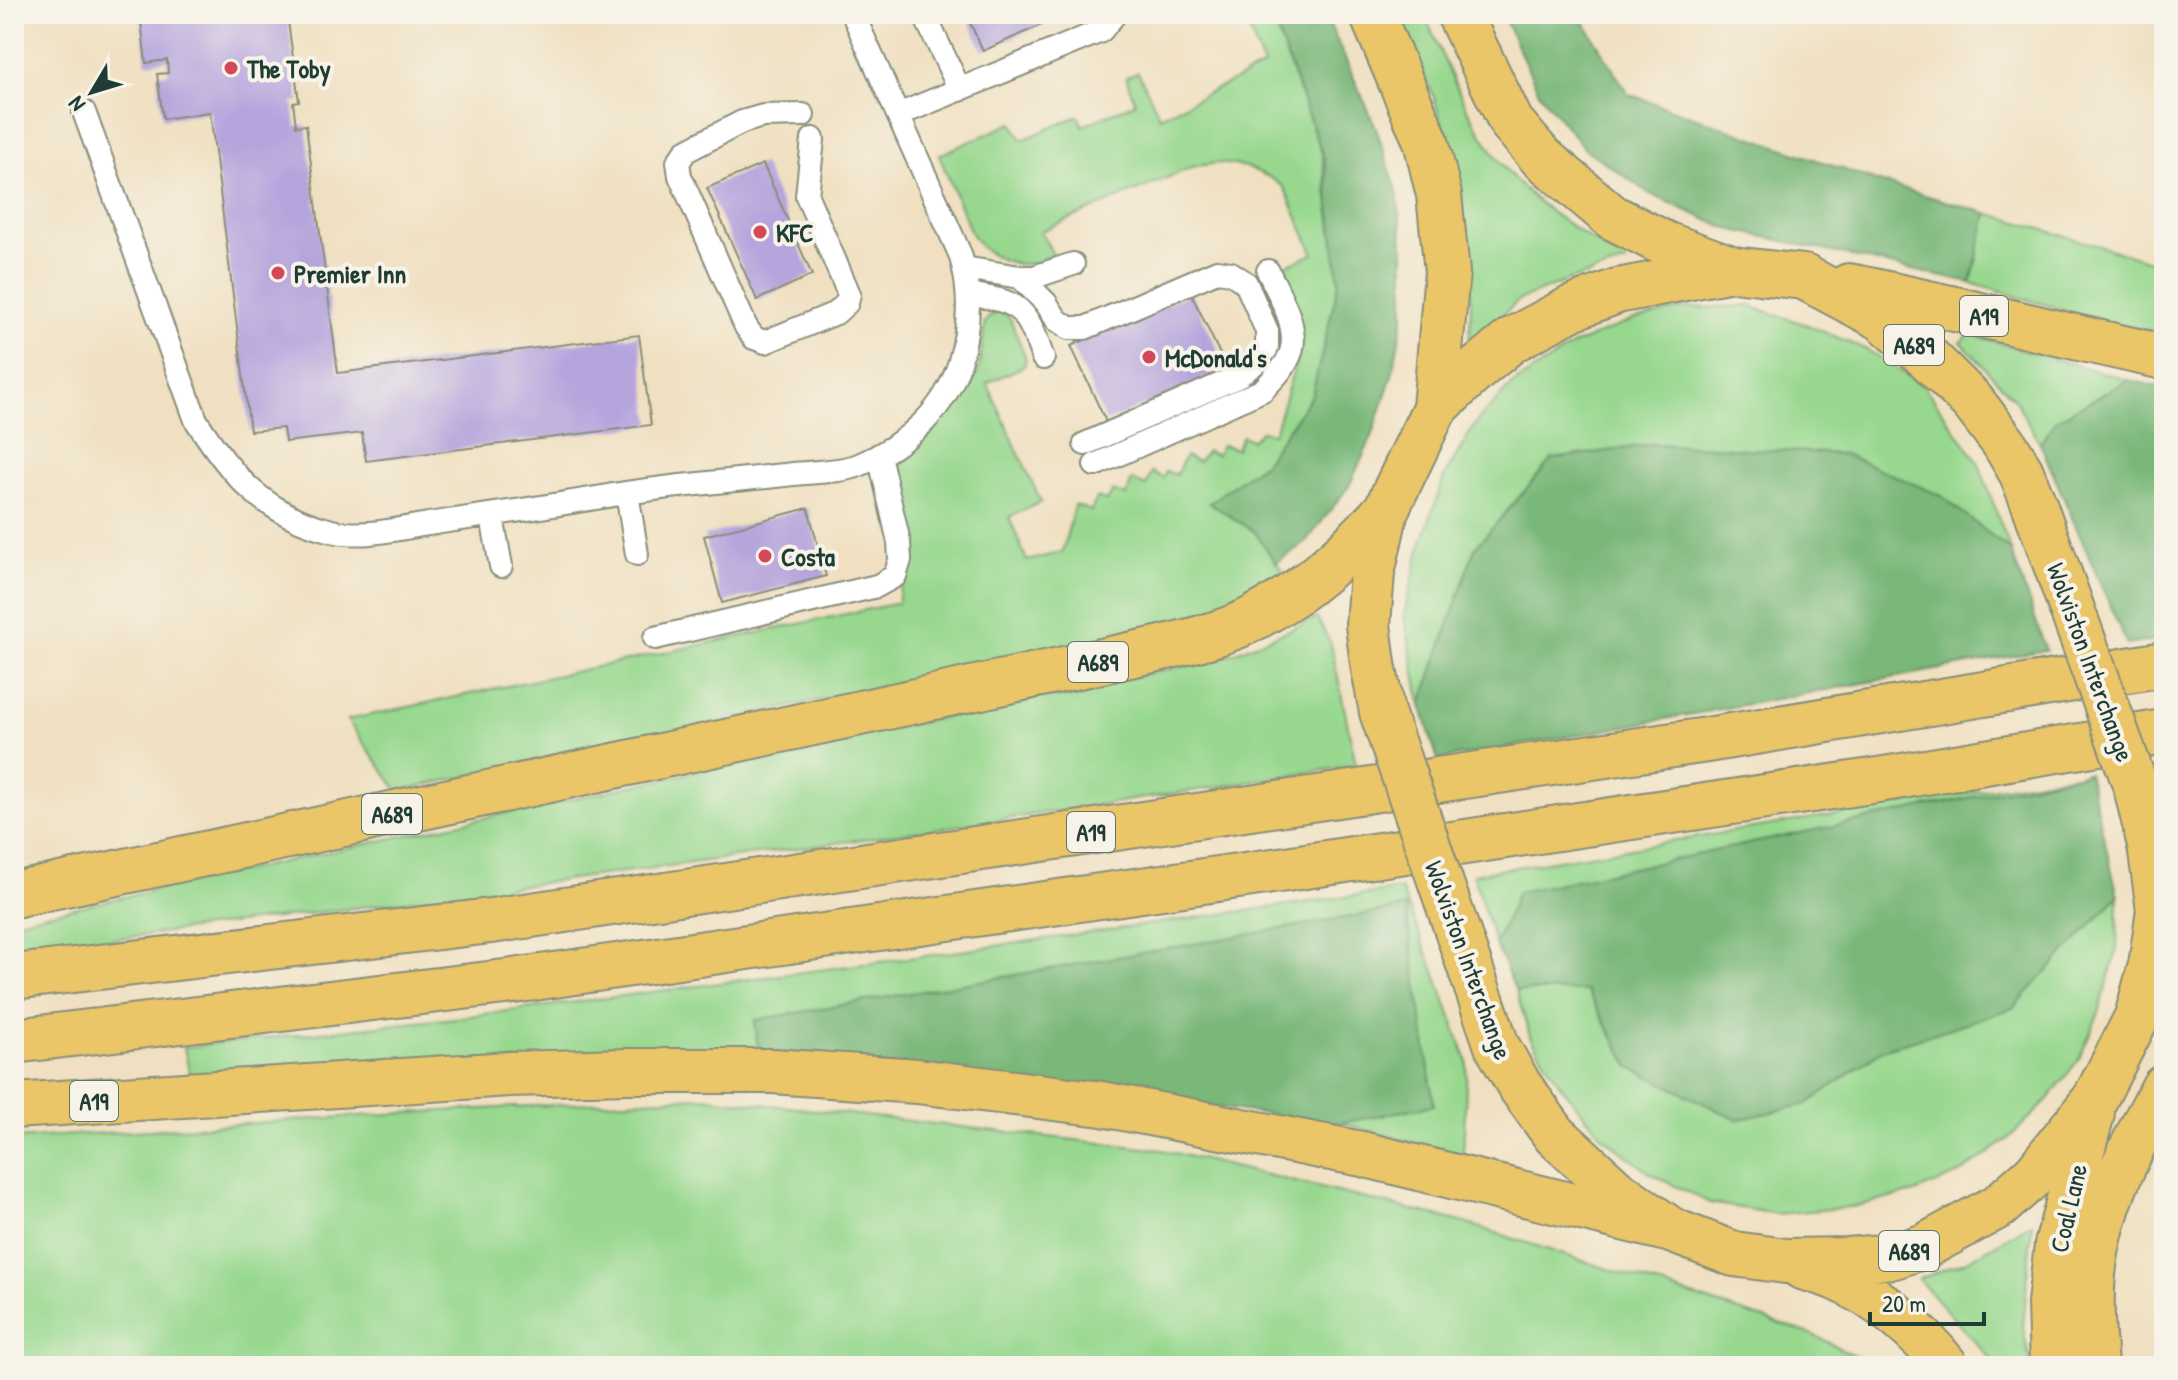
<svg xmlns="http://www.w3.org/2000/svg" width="2178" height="1380" font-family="'Patrick Hand',sans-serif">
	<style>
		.green { fill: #97d88e; stroke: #5b8a61; stroke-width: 2 }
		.forest { fill: #79b879; stroke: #4c7a56; stroke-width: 2 }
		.building { fill: #b6a5dd }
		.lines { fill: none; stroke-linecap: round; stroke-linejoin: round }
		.service-casing { stroke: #888e7a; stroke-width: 26 }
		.trunk-casing { stroke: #888e7a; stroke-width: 48 }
		.service { stroke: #fff; stroke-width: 22 }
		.trunk { stroke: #ebc669; stroke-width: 44 }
		.trunk-bridge-casing { stroke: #888e7a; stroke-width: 48; stroke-linecap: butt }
		.trunk-bridge { stroke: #ebc669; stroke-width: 44 }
		.poi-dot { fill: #d1495b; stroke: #f7f3e8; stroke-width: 3 }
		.labels { text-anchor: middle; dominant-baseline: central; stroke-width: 8; stroke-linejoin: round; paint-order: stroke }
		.shield { fill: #f7f3e8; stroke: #60746a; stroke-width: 2 }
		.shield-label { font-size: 24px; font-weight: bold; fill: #1f3d34 }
		.poi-label { font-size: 26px; font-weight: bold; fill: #1f3d34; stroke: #f7f3e8; text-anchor: start }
		.street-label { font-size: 26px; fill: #1f3d34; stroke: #f7f3e8 }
	</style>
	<rect width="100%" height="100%" fill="#f7f3e8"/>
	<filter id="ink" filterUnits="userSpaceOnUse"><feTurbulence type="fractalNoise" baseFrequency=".0125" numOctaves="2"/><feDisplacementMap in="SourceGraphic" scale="16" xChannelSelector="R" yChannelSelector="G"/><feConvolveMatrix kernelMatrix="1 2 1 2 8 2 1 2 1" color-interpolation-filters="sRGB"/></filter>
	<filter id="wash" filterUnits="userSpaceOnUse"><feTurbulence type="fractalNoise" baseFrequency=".006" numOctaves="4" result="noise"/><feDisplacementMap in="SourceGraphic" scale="32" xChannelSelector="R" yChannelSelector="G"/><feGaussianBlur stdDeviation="1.8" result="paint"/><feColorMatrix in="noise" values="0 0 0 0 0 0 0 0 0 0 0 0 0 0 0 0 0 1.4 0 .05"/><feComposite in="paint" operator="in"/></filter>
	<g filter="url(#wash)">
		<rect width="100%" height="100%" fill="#f0e0c1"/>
		<path class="green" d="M 1242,14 L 1271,14 L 1322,154 L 1339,282 L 1312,395 L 1264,463 L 1210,503 L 1255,532 L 1287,577 L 1224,613 L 398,791 L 347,720 L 898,603 L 907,541 L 893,486 L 898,470 L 905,458 L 933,432 L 967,391 L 979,369 L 985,322 L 991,315 L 1001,312 L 1009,316 L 1026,359 L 1024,366 L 987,383 L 1041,502 L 1009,517 L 1027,561 L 1062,552 L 1075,505 L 1091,511 L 1097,497 L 1107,501 L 1113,491 L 1126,496 L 1132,480 L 1146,486 L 1152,472 L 1163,478 L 1166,471 L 1176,475 L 1185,456 L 1198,462 L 1207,451 L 1216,455 L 1222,445 L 1236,449 L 1242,436 L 1251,440 L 1261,431 L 1274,433 L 1302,343 L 1278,268 L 1314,254 L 1284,187 L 1269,177 L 1247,167 L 1220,163 L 1195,166 L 1041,231 L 1053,255 L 1033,264 L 1017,264 L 1001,259 L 982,248 L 972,235 L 939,155 L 1012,123 L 1022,140 L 1078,116 L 1083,126 L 1135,103 L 1126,77 L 1138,72 L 1160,117 L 1264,66 Z
			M 1395,14 L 1424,14 C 1448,68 1470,126 1508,172 C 1540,210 1586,235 1626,263 L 1566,281 L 1519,300 L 1479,335 L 1469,347 L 1471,308 L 1468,236 L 1449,148 L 1433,95 Z
			M 1987,213 L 2164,265 L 2164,334 L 2094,319 L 1971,283 Z
			M 1750,306 L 1810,326 L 1867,350 L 1924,386 L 1978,462 L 2011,551 L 1940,495 L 1654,444 L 1552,460 L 1475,548 L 1421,705 L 1404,614 L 1422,541 L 1445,475 L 1477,421 L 1513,384 L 1573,345 L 1633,320 L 1684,308 Z
			M 1969,334 L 2128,380 L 2056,420 L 2040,443 L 2015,400 L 1961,342 Z
			M 1317,618 L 1331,644 L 1356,765 C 910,837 462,894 14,952 L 14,921 L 1060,692 L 1222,658 Z
			M 2088,773 L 1518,892 L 1495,944 L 1473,874 Z
			M 1401,889 L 1436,975 L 1467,1061 L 1463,1156 L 1340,1123 L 1434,1105 L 1405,908 L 755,1021 L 758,1050 L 190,1077 L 184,1047 L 455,1018 L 925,956 Z
			M 2118,896 L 2117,948 L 2099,1013 L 2079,1059 L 2044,1104 L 2007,1140 L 1959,1174 L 1915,1192 L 1853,1207 L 1777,1214 L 1710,1203 L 1651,1174 L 1602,1136 L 1561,1086 L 1531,1039 L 1516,991 L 1587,991 L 1630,1067 L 1807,1104 L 1882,1050 L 2013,1008 Z
			M 701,1097 L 1162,1150 L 1462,1222 L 1811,1334 L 1876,1366 L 14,1366 L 14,1139 L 405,1113 Z
			M 2032,1223 L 2023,1328 L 2031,1366 L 1997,1366 L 1918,1279 L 1967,1261 Z"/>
		<path class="forest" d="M 1271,14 L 1325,14 L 1375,125 L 1397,191 L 1404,254 L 1404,315 L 1392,375 L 1372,437 L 1349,486 L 1306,542 L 1276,563 L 1255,532 L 1209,503 L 1264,463 L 1312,395 L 1339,282 L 1324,158 Z
			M 1502,14 L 1579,14 L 1628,94 L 1882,183 L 1987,213 L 1971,283 L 1725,228 L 1650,194 L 1584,148 L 1540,94 Z
			M 2128,380 L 2164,388 L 2164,639 L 2127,645 L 2040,443 L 2056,420 Z
			M 1654,444 L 1844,454 L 1940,495 L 2011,551 L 2046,650 L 1438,760 L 1421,705 L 1475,548 L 1552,459 Z
			M 2088,773 L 2118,896 L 2013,1008 L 1882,1050 L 1807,1104 L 1737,1120 L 1630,1067 L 1587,991 L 1516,991 L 1495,944 L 1518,892 Z
			M 1406,907 L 1434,1105 L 1340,1123 L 758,1050 L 755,1020 Z"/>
		<g id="blocks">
			<path class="building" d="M 159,14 L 287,14 L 299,101 L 293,102 L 296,126 L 306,125 L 338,373 L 639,335 L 651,425 L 366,461 L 362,433 L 285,442 L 283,428 L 250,431 L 210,112 L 163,119 L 157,74 L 168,73 L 167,60 L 146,63 L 141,21 L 159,18 Z
				M 966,14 L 1066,14 L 983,51 Z
				M 763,164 L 812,275 L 757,300 L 707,188 Z
				M 1191,293 L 1227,369 L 1106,422 L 1071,346 Z
				M 808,508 L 826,576 L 722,603 L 704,536 Z"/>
		</g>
	</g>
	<g filter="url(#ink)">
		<use href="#blocks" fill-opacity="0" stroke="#888e7a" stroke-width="2"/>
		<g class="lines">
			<g class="service-casing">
				<path id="service" d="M 924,14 L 960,90
					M 84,112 L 196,420 C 232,477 264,514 332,531 C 361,538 399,529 428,524 C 490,515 552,506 613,495 C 672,485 733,481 793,474 C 812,472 842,472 859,465 C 906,445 946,410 960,361 C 970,325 971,289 960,254 L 853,14
					M 803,115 L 763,116 L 742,122 L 686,151 L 678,162 L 680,176 L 746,327 L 754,338 L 765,342 L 836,313 L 847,303 L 849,294 L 807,196 L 813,139
					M 898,115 L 1101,31 L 1115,14
					M 964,268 L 1020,277 L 1034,277 L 1073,264
					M 1020,277 L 1046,303 L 1057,320 L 1069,328 L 1085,328 L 1217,271 L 1231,273 L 1246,283 L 1267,331 L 1267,348 L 1258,361 L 1237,377 L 1085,444
					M 969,294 C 981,297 997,298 1008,303 C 1030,312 1035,337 1043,358
					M 1095,465 L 1263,390 C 1271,381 1281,372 1287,361 C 1304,333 1280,297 1268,271
					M 627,493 L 637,554
					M 492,517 L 501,566
					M 655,638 L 877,586 L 895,576 L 900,560 L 899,542 L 879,455"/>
			</g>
			<g class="trunk-casing">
				<path id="trunk" d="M 1372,14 L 1426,141 L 1439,195 L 1447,272 L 1435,408
					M 1459,14 L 1511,122 L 1541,157 L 1612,217 L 1665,244 L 1731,268
					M 1849,286 C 1955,307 2059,335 2164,357
					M 1373,664 L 1368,625 L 1372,573 L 1386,510 L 1435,408 L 1478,368 L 1512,340 L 1572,308 L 1617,291 L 1733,269 L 1804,277 L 1882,318 L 1926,356 L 1972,401 L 2004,443 L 2021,472 L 2034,504
					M 14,895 L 1162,648 C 1193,640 1227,633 1256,617 C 1307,590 1348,552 1386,510
					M 14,977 L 491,921 L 1707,740 L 2164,664
					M 14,1041 L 513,981 L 1286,869 L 1878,780 L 2164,732
					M 1497,1046 L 1519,1085 L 1555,1135 L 1615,1190 L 1671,1230 L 1734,1254 L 1786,1261 L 1847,1260 L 1894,1256 L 1925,1246 L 1999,1206 L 2035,1174 L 2095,1099 L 2137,1017 L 2151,965 L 2159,910 L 2150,845
					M 14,1106 L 509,1074 L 629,1071 L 772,1071 L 917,1081 L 1102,1104 L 1362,1154 L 1671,1230
					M 1802,1267 C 1814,1271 1827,1274 1838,1279 C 1877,1296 1921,1333 1946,1366
					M 2052,1366 L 2050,1303 L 2057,1245 L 2092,1113
					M 2095,1366 C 2093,1335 2090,1305 2093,1274 C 2100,1206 2131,1146 2164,1087"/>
			</g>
			<use href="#service" class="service"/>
			<use href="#trunk" class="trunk"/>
			<g class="trunk-bridge-casing">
				<path id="trunk-bridge" d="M 2034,504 L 2136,787 L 2150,845
					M 1373,664 L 1382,712 L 1497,1046"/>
			</g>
			<use href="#trunk-bridge" class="trunk-bridge"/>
		</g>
	</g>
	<g class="poi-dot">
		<circle cx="231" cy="68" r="8"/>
		<circle cx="760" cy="232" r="8"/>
		<circle cx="278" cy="273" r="8"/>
		<circle cx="1149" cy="357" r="8"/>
		<circle cx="765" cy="556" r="8"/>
	</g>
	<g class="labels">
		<g class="shield">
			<rect x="1960" y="296" width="48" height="40" rx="6"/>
			<rect x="1884" y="325" width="60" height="40" rx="6"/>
			<rect x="1068" y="642" width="60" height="40" rx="6"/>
			<rect x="362" y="794" width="60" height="40" rx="6"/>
			<rect x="1067" y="812" width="48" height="40" rx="6"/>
			<rect x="70" y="1081" width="48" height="40" rx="6"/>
			<rect x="1879" y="1231" width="60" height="40" rx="6"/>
		</g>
		<g class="shield-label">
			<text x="1984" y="316">A19</text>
			<text x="1914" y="345">A689</text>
			<text x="1098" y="662">A689</text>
			<text x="392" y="814">A689</text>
			<text x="1091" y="832">A19</text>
			<text x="94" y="1101">A19</text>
			<text x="1909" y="1251">A689</text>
		</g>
		<g class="poi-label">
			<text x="247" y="68">The Toby</text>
			<text x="776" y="232">KFC</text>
			<text x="294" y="273">Premier Inn</text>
			<text x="1165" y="357">McDonald's</text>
			<text x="781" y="556">Costa</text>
		</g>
		<g class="street-label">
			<text transform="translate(2091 662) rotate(70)">Wolviston Interchange</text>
			<text transform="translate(1469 960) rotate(70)">Wolviston Interchange</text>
			<text transform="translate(2068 1208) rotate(-77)">Coal Lane</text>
		</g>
	</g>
	<rect width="2178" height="1380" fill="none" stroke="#f7f3e8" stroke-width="48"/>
	<g transform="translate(92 92) rotate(232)" stroke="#f7f3e8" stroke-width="6" paint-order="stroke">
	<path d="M0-6L14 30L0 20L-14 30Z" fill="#1f3d34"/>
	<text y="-12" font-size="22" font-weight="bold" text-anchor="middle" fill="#1f3d34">N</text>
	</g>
	<path d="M1870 1312v12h114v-12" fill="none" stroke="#1f3d34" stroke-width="4"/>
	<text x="1882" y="1312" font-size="24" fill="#1f3d34" stroke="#f7f3e8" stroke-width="6" paint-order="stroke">20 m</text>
</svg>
